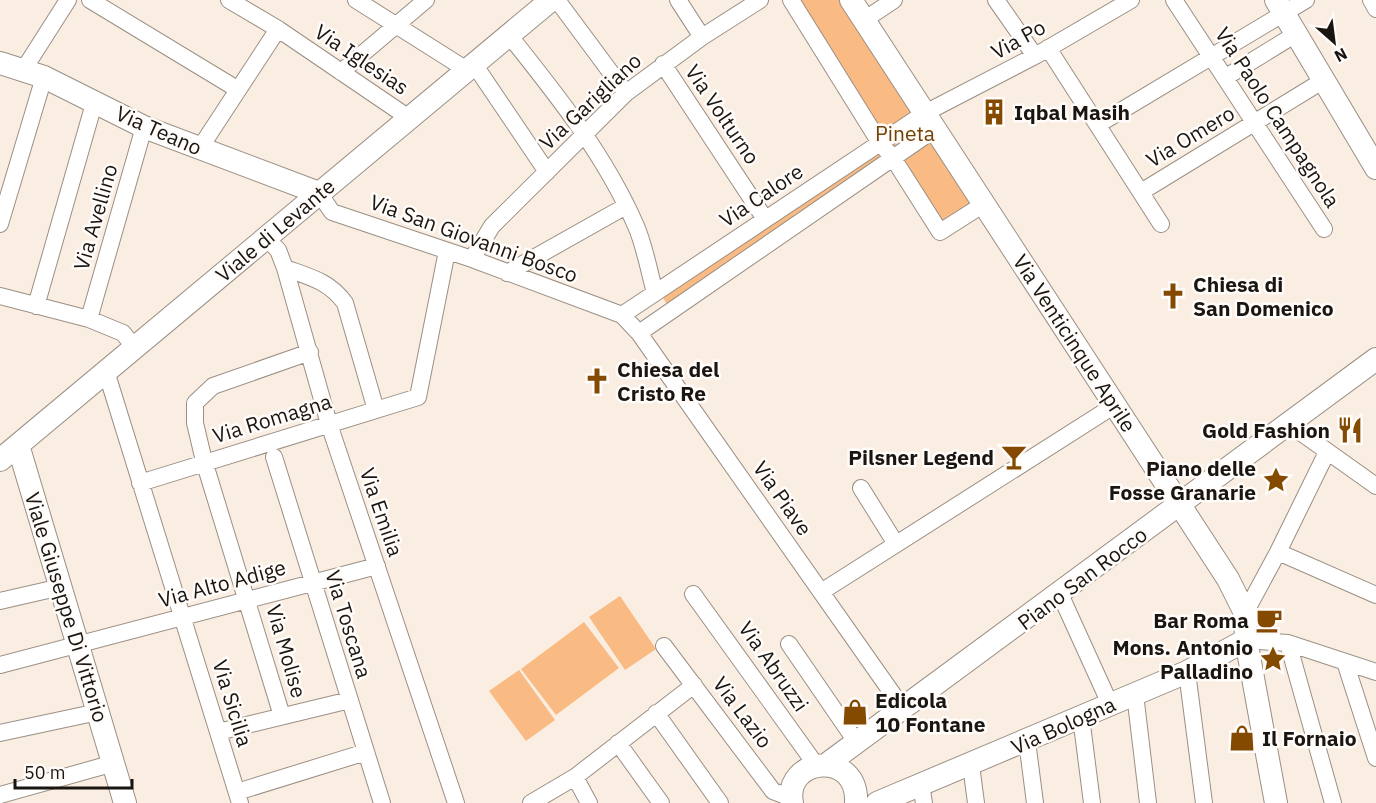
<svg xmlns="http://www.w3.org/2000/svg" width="1376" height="803" font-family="'IBM Plex Sans',sans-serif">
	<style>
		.garden { fill: #f9bb83 }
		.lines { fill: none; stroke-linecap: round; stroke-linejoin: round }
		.street-casing { stroke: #9b8f84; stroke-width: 18 }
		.secondary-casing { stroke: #9b8f84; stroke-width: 24 }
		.street { stroke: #fff; stroke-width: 16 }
		.secondary { stroke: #fff; stroke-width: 22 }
		.labels { text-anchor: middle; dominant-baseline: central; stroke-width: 5; stroke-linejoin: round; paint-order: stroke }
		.street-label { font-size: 21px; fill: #191511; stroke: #fffcfa }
		.poi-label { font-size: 21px; font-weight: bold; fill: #191511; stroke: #fffcfa; text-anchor: start }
		.park-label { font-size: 21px; fill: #714106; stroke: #fffcfa }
	</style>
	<rect width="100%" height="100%" fill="#faede2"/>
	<path class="garden" d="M 791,0 L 851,0 L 984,204 L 940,232 L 893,159 L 671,311 L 659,291 L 880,144 Z
		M 620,596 L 656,649 L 625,670 L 589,617 Z
		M 584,622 L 619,668 L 556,715 L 521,669 Z
		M 519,670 L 555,720 L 526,741 L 489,691 Z"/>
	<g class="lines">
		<g class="street-casing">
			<path id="street" d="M 90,0 L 237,89
				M 229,0 L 278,29 L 409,118
				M 356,0 L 467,70
				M 557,0 L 626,93
				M 678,0 L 702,37
				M 791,0 L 880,143 L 893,158 L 940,232 L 984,204
				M 996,0 L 1035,56
				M 1174,0 L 1324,229
				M 1371,0 L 1376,9
				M 864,20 L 894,0
				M 509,35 C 557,95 605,155 636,226 C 645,247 649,271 655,293
				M 1048,48 L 1161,224
				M 474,64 L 547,172
				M 663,64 L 765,219
				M 24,69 L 68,0
				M 341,72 L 426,0
				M 1226,77 L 1296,34
				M 1099,124 L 1306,0
				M 200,148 L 278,29
				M 1141,192 L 1324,80
				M 319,193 L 332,212 L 472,259 L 622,315 L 639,333 L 904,710
				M 0,224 L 44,77
				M 266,238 L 278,250 L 285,268 L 329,424 L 456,803
				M 472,259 L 492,226 L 626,93 L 702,37 L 760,0
				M 285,268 C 310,277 329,281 345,303 L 376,410
				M 507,273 L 626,206
				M 0,296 L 89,319 L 123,333 L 135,348
				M 36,306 L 95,100
				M 622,315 L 925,113 L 1035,56 L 1131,0
				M 89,319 L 144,127
				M 639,333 L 935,129
				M 106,371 L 240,803
				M 1289,424 L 1376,486
				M 274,457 L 382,803
				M 140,483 L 418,397 L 447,251
				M 861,488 L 896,544
				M 1278,552 L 1376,595
				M 821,592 L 1115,405
				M 693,594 L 816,765
				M 1060,594 L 1110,704
				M 0,601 L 61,587
				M 1245,613 L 1278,552 L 1327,452
				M 1246,640 L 1288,643 L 1376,672
				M 1288,643 L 1333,803
				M 789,644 L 857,743
				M 664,646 L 773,791 L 791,798
				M 1345,662 L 1376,758
				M 0,665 L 377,566
				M 1187,672 L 1204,803
				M 1135,694 L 1148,803
				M 656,713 L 720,803
				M 282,716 L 204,461 L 195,423 L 195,403 L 213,386 L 310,352
				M 1081,717 L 1092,803
				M 218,732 L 350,700
				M 0,733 L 98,712
				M 1027,741 L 1035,803
				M 618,743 L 661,803
				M 971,765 L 976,803
				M 575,777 L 589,803
				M 921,785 L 924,803
				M 237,792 L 366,752
				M 0,795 L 114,763
				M 531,803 L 575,777 L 694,685"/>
		</g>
		<g class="secondary-casing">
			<path id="secondary" d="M 851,0 L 1228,579 L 1245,613 L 1246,640 L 1276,803
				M 1276,0 L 1376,168
				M 0,63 L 44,77 L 144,127 L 319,193
				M 18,445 L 125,803
				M 0,460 L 551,0
				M 827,764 L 1376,359
				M 792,803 C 783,757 859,749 856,803
				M 877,803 L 1187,672 L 1246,640"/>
		</g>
		<use href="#street" class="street"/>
		<use href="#secondary" class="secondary"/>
	</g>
	<defs>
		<g id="building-bare" transform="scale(2.07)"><path d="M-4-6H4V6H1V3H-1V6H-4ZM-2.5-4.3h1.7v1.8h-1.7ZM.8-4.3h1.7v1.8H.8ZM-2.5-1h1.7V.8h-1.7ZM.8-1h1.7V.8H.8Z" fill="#844a00" stroke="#fffcfa" stroke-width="2.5" paint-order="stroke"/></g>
		<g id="church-bare" transform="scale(2.07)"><path d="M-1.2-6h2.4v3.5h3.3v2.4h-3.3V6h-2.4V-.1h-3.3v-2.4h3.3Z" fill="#844a00" stroke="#fffcfa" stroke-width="2.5" paint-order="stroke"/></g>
		<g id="restaurant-bare" transform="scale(2.07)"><path d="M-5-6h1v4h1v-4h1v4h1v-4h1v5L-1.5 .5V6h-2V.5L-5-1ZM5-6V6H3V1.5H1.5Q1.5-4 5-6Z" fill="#844a00" stroke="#fffcfa" stroke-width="2.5" paint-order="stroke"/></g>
		<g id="bar-bare" transform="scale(2.07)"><path d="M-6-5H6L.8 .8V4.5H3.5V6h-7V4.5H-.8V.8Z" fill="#844a00" stroke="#fffcfa" stroke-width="2.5" paint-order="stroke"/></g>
		<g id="sight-bare" transform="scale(2.07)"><path d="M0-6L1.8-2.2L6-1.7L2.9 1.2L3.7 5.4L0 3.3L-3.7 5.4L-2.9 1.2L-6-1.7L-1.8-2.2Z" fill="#844a00" stroke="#fffcfa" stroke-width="2.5" paint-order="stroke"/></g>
		<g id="cafe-bare" transform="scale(2.07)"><path d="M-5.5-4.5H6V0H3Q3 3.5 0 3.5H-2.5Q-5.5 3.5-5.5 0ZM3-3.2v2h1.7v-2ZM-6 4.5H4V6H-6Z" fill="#844a00" stroke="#fffcfa" stroke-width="2.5" paint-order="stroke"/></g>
		<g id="shop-bare" transform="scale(2.07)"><path d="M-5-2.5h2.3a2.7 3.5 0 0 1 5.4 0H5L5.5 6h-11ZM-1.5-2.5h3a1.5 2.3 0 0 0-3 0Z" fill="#844a00" stroke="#fffcfa" stroke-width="2.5" paint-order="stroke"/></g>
	</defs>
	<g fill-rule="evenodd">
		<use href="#building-bare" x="994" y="112"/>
		<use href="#church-bare" x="1173" y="296"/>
		<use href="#church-bare" x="597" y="381"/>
		<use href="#restaurant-bare" x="1350" y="430"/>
		<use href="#bar-bare" x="1014" y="457"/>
		<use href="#sight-bare" x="1276" y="480"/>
		<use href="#cafe-bare" x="1269" y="620"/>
		<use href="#sight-bare" x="1273" y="659"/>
		<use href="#shop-bare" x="855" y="712"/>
		<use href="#shop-bare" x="1242" y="738"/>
	</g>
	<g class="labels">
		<g class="street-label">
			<text transform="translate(1018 39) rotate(-29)">Via Po</text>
			<text transform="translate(362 59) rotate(34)">Via Iglesias</text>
			<text transform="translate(590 101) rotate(-43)">Via Garigliano</text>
			<text transform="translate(723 114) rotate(56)">Via Volturno</text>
			<text transform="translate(1278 117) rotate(57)">Via Paolo Campagnola</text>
			<text transform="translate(159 130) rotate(24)">Via Teano</text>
			<text transform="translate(1190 136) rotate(-31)">Via Omero</text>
			<text transform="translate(761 195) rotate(-34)">Via Calore</text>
			<text transform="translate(95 217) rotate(-74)">Via Avellino</text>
			<text transform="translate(275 230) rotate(-40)">Viale di Levante</text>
			<text transform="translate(474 238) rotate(20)">Via San Giovanni Bosco</text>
			<text transform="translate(1075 343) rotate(57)">Via Venticinque Aprile</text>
			<text transform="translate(272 418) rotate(-17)">Via Romagna</text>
			<text transform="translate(783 498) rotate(55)">Via Piave</text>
			<text transform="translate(382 512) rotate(71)">Via Emilia</text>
			<text transform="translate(1082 578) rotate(-37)">Piano San Rocco</text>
			<text transform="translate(222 583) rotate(-15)">Via Alto Adige</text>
			<text transform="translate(67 607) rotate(73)">Viale Giuseppe Di Vittorio</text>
			<text transform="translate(349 624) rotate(73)">Via Toscana</text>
			<text transform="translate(287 651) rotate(74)">Via Molise</text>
			<text transform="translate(774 666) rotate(55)">Via Abruzzi</text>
			<text transform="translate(233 703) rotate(73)">Via Sicilia</text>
			<text transform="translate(743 712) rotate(53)">Via Lazio</text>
			<text transform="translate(1063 725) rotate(-24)">Via Bologna</text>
		</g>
		<g class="poi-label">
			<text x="1014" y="112">Iqbal Masih</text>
			<text x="1193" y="284">Chiesa di<tspan x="1193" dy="24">San Domenico</tspan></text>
			<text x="617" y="369">Chiesa del<tspan x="617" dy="24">Cristo Re</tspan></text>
			<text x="1330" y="430" text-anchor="end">Gold Fashion</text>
			<text x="994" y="457" text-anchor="end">Pilsner Legend</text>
			<text x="1256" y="468" text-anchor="end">Piano delle<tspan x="1256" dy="24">Fosse Granarie</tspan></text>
			<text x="1249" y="620" text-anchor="end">Bar Roma</text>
			<text x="1253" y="647" text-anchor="end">Mons. Antonio<tspan x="1253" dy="24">Palladino</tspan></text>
			<text x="875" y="700">Edicola<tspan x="875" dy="24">10 Fontane</tspan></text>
			<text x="1262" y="738">Il Fornaio</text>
		</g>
		<g class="park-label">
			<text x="905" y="133">Pineta</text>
		</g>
	</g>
	<g transform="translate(1334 42) rotate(152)" stroke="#fffcfa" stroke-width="4.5" paint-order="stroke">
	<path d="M0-4.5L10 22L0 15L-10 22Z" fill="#191511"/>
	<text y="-9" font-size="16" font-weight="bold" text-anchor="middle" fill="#191511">N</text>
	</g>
	<path d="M15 779v9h117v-9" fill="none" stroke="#191511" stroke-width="3"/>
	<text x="24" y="779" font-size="18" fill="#191511" stroke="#fffcfa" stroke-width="4.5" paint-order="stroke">50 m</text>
</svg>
